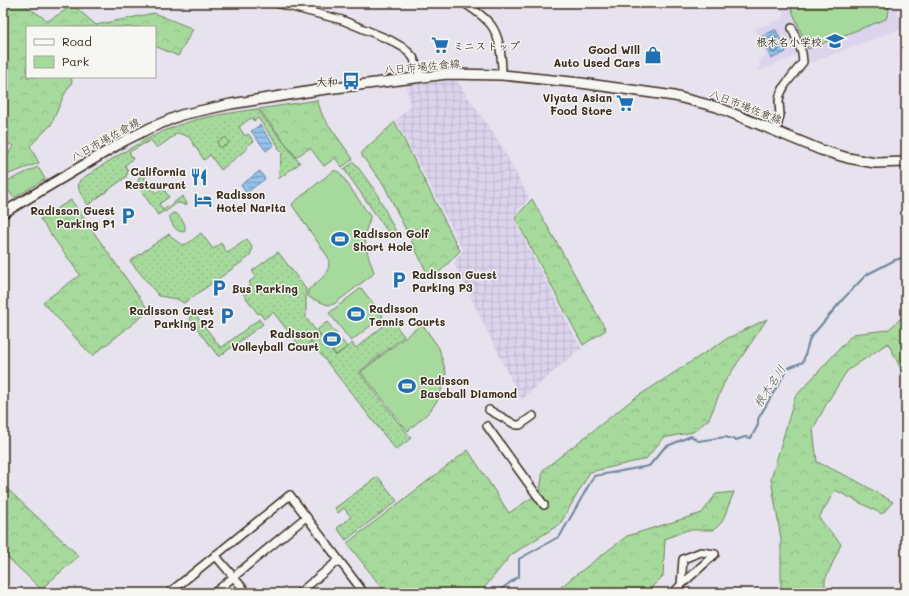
<svg xmlns="http://www.w3.org/2000/svg" width="909" height="596" font-family="Mali,'Klee One',sans-serif">
	<style>
		.built { fill: #dbd4ec }
		.industrial { fill: url(#industrial-grid) }
		.grass { fill: url(#grass-dots); stroke: #70825e }
		.forest { fill: url(#forest-crowns); stroke: #70825e }
		.park { fill: #a6da9d; stroke: #70825e }
		.water { fill: url(#water-rules); stroke: #6f859a }
		.lines { fill: none; stroke-linecap: round; stroke-linejoin: round }
		.shore { stroke: #5d6771; stroke-width: 1 }
		.stream { stroke: #6f859a; stroke-width: 2 }
		.minor-casing { stroke: #3b2a1e; stroke-width: 10 }
		.secondary-casing { stroke: #3b2a1e; stroke-width: 12 }
		.minor { stroke: #f6f6f2; stroke-width: 7 }
		.secondary { stroke: #f6f6f2; stroke-width: 9 }
		.labels { text-anchor: middle; dominant-baseline: central; stroke-width: 3; stroke-linejoin: round; paint-order: stroke }
		.poi-label { font-size: 11px; font-weight: bold; fill: #3b2a1e; stroke: #f6f6f2; text-anchor: end }
		.street-label { font-size: 11px; fill: #3b2a1e; stroke: #f6f6f2 }
		.water-label { font-size: 12px; font-style: italic; fill: #55585c; stroke: #f6f6f2 }
	</style>
	<defs>
		<pattern id="industrial-grid" width="8" height="8" patternUnits="userSpaceOnUse"><rect width="8" height="8" fill="#dbd4ec"/><path d="M0 4h8M4 0v8" fill="none" stroke="#bdb6ca"/></pattern>
		<pattern id="grass-dots" width="8" height="8" patternUnits="userSpaceOnUse"><rect width="8" height="8" fill="#a6da9d"/><path d="M2 2h.1M6 6h.1" fill="none" stroke="#90bb87" stroke-width="1.8" stroke-linecap="round"/></pattern>
		<pattern id="forest-crowns" width="20" height="18" patternUnits="userSpaceOnUse"><rect width="20" height="18" fill="#a6da9d"/><path d="M2 6a3 3 0 1 1 6 0M12 15a3 3 0 1 1 6 0" fill="none" stroke="#90bb87"/></pattern>
		<pattern id="water-rules" width="6" height="5" patternUnits="userSpaceOnUse"><rect width="6" height="5" fill="#91c2ed"/><path d="M0 2.5h6" fill="none" stroke="#789ebf"/></pattern>
	</defs>
	<rect width="100%" height="100%" fill="#e6e2ee"/>
	<filter id="ink" filterUnits="userSpaceOnUse"><feTurbulence type="fractalNoise" baseFrequency=".025" numOctaves="2"/><feDisplacementMap in="SourceGraphic" scale="8" xChannelSelector="R" yChannelSelector="G"/><feConvolveMatrix kernelMatrix="1 2 1 2 8 2 1 2 1" color-interpolation-filters="sRGB"/></filter>
	<g filter="url(#ink)">
		<path class="built" d="M 779,3 L 894,3 L 903,28 L 810,63 L 795,26 L 789,29 L 799,54 L 759,71 L 760,58 L 767,56 L 755,29 L 785,18 Z"/>
		<path class="industrial" d="M 456,80 L 499,142 L 529,198 L 513,218 L 581,348 L 521,400 L 454,263 L 463,250 L 396,120 L 410,107 L 406,84 Z"/>
		<path class="grass" d="M 257,109 L 300,163 L 278,179 L 282,153 L 278,148 L 279,147 L 258,118 L 254,121 L 251,118 L 239,127 L 245,136 L 248,134 L 254,141 L 247,146 L 248,148 L 221,170 L 210,155 L 204,160 L 189,137 L 178,133 L 157,148 L 151,140 L 129,152 L 133,159 L 125,165 L 128,171 L 126,177 L 88,205 C 83,197 75,189 80,180 C 112,159 143,138 179,125 C 204,116 231,113 257,109 Z
			M 354,162 L 376,192 L 396,232 L 388,232 L 344,169 Z
			M 148,170 L 150,173 L 144,178 L 156,193 L 163,188 L 169,197 L 159,204 L 163,210 L 183,196 L 187,204 L 184,206 L 184,204 L 177,203 L 165,212 L 164,211 L 158,215 L 137,185 L 140,176 Z
			M 174,213 C 178,214 180,217 183,221 C 186,225 187,235 179,231 C 174,229 169,220 170,215 Z
			M 201,233 L 213,249 L 221,243 L 227,253 L 247,239 C 252,246 254,249 249,257 L 184,303 L 177,299 L 159,296 L 130,261 L 169,234 C 185,251 185,245 201,233 Z
			M 278,252 L 306,289 L 306,318 L 336,356 L 352,343 L 356,348 L 391,320 L 404,336 L 359,372 L 411,438 L 396,450 L 311,342 L 302,349 L 273,312 L 264,319 L 260,313 L 258,314 L 242,292 L 251,285 L 249,282 L 256,277 L 252,271 Z
			M 195,314 L 221,348 L 259,319 L 263,324 L 220,356 L 218,356 L 189,318 Z
			M 377,477 L 379,478 L 397,501 L 346,540 L 337,528 L 351,517 L 344,508 L 338,513 L 335,508 Z"/>
		<path class="forest" d="M 3,3 L 22,3 L 48,21 L 73,5 L 96,25 L 154,13 L 193,29 L 178,56 L 155,46 L 155,27 L 27,27 L 27,77 L 71,77 L 72,82 L 64,95 L 51,125 L 30,146 L 39,163 L 6,175 L 3,175 L 3,164 L 13,146 L 3,140 Z
			M 317,100 L 323,117 L 353,159 L 342,167 L 335,158 L 324,166 L 310,148 L 296,157 L 259,109 Z
			M 395,122 L 460,251 L 433,279 L 429,277 L 384,185 L 362,156 L 362,152 Z
			M 532,199 L 606,330 L 583,345 L 515,218 Z
			M 71,200 L 149,311 L 92,356 L 43,302 L 80,275 L 40,219 Z
			M 906,314 L 906,379 L 888,343 L 847,371 L 828,401 L 813,429 L 817,462 L 855,480 L 893,502 L 882,514 L 835,490 L 819,518 L 841,544 L 825,580 L 825,593 L 781,593 L 781,539 L 771,479 L 795,397 L 853,334 L 888,330 Z
			M 767,319 L 724,383 L 709,419 L 693,432 L 663,438 L 646,459 L 590,472 L 560,524 L 511,555 L 480,593 L 386,593 L 347,543 L 468,450 L 509,513 L 540,492 L 543,470 L 632,400 L 728,338 Z
			M 3,485 L 79,556 L 41,589 L 3,553 Z
			M 734,492 L 722,522 L 714,530 L 687,530 L 665,539 L 663,576 L 649,590 L 636,593 L 554,593 L 572,578 L 627,536 L 702,513 L 716,494 Z"/>
		<path class="park" d="M 789,3 L 888,3 L 889,11 L 886,19 L 808,49 Z
			M 226,137 L 229,143 L 220,148 L 217,142 Z
			M 38,167 L 45,179 L 14,198 L 3,183 Z
			M 333,171 L 337,171 L 340,173 L 370,216 C 370,223 366,227 365,234 C 364,247 370,260 374,272 L 372,275 L 334,304 L 328,305 L 310,298 L 308,296 L 308,290 C 318,282 333,272 328,257 L 292,205 L 293,203 Z
			M 361,288 L 383,316 L 351,341 L 329,313 Z
			M 327,322 L 347,347 L 336,355 L 317,330 Z
			M 422,324 L 439,348 L 446,373 L 439,398 L 430,411 L 408,431 L 361,372 Z"/>
		<path class="water" d="M 774,30 L 776,30 L 786,52 L 771,59 L 761,37 Z
			M 260,125 L 274,145 L 266,151 L 251,131 Z
			M 260,171 L 265,179 L 246,193 L 241,185 Z"/>
		<g class="lines">
			<path class="shore" d="M 773,35 L 775,36 L 780,49 L 774,53 L 772,52 L 767,40 Z"/>
			<path class="stream" d="M 496,593 L 519,576 L 519,559 L 560,536 L 594,476 L 649,466 L 665,447 L 691,436 L 698,441 L 725,437 L 736,440 L 745,437 L 751,438 L 758,425 L 758,419 L 788,368 L 803,362 L 810,338 L 844,298 L 866,275 L 895,260 L 906,257"/>
			<g class="minor-casing">
				<path id="minor" d="M 276,3 L 342,20 L 390,40 L 404,48 L 413,57 L 418,69 L 419,76
					M 464,3 C 473,9 484,16 491,25 C 500,37 502,60 502,75
					M 776,131 L 780,115 L 779,102 L 780,95 L 785,85 L 803,62 L 802,53 L 792,28
					M 489,410 L 516,425 L 520,425 L 533,416
					M 487,426 L 544,505
					M 701,552 L 715,554 L 681,585 L 683,559 Z
					M 215,555 L 247,593
					M 3,590 L 5,593
					M 169,593 L 290,495 L 339,560
					M 214,593 L 306,517
					M 299,593 L 339,560 L 364,593
					M 673,593 L 681,585"/>
			</g>
			<g class="secondary-casing">
				<path id="secondary" d="M 3,213 L 124,141 L 150,128 L 181,115 L 231,104 L 319,90 L 447,74 L 502,75 L 581,83 L 674,96 L 717,107 L 821,150 L 848,158 L 875,163 L 906,162"/>
			</g>
			<use href="#minor" class="minor"/>
			<use href="#secondary" class="secondary"/>
		</g>
	</g>
	<defs>
		<g id="school-bare" transform="scale(1.38)"><path d="M0-5L7-2L0 1L-7-2ZM-4 1L0 2.5L4 1V4Q0 6-4 4Z" fill="#1f6fb2" stroke="#f6f6f2" stroke-width="2.5" paint-order="stroke"/></g>
		<g id="supermarket-bare" transform="scale(1.38)"><path d="M-6-5.5h2.5l.6 2H6L4.5 2H-2.5L-4.4-4H-6ZM-1.5 3.2a1.3 1.3 0 1 0 .1 0ZM3 3.2a1.3 1.3 0 1 0 .1 0Z" fill="#1f6fb2" stroke="#f6f6f2" stroke-width="2.5" paint-order="stroke"/></g>
		<g id="shop-bare" transform="scale(1.38)"><path d="M-5-2.5h2.3a2.7 3.5 0 0 1 5.4 0H5L5.5 6h-11ZM-1.5-2.5h3a1.5 2.3 0 0 0-3 0Z" fill="#1f6fb2" stroke="#f6f6f2" stroke-width="2.5" paint-order="stroke"/></g>
		<g id="bus-bare" transform="scale(1.38)"><path d="M-5-6H5V4H4V6H2V4H-2V6H-4V4H-5ZM-3.5-4V0h7V-4ZM-3.5 1.2v1.5H-2V1.2ZM2 1.2v1.5H3.5V1.2Z" fill="#1f6fb2" stroke="#f6f6f2" stroke-width="2.5" paint-order="stroke"/></g>
		<g id="restaurant-bare" transform="scale(1.38)"><path d="M-5-6h1v4h1v-4h1v4h1v-4h1v5L-1.5 .5V6h-2V.5L-5-1ZM5-6V6H3V1.5H1.5Q1.5-4 5-6Z" fill="#1f6fb2" stroke="#f6f6f2" stroke-width="2.5" paint-order="stroke"/></g>
		<g id="hotel-bare" transform="scale(1.38)"><path d="M-6-4.5h1.5V1H6V5H4.5V3h-9V5H-6ZM-4 0a1.8 1.8 0 1 1 3.6 0ZM.5 0V-2.5h3Q6-2.5 6 0Z" fill="#1f6fb2" stroke="#f6f6f2" stroke-width="2.5" paint-order="stroke"/></g>
		<g id="parking-bare" transform="scale(1.38)"><path d="M-3.5-5.5H1a3.5 3.5 0 0 1 0 7H-1V5.5H-3.5ZM-1-3.4V-.6H.8a1.4 1.4 0 0 0 0-2.8Z" fill="#1f6fb2" stroke="#f6f6f2" stroke-width="2.5" paint-order="stroke"/></g>
		<g id="stadium-bare" transform="scale(1.38)"><path d="M0-5a6.5 5 0 1 0 0 10a6.5 5 0 1 0 0-10ZM-3.5-1.8h7v3.6h-7Z" fill="#1f6fb2" stroke="#f6f6f2" stroke-width="2.5" paint-order="stroke"/></g>
	</defs>
	<g fill-rule="evenodd">
		<use href="#school-bare" x="835" y="41"/>
		<use href="#supermarket-bare" x="440" y="45"/>
		<use href="#shop-bare" x="653" y="55"/>
		<use href="#bus-bare" x="351" y="81"/>
		<use href="#supermarket-bare" x="625" y="103"/>
		<use href="#restaurant-bare" x="199" y="177"/>
		<use href="#hotel-bare" x="203" y="200"/>
		<use href="#parking-bare" x="128" y="216"/>
		<use href="#stadium-bare" x="340" y="239"/>
		<use href="#parking-bare" x="399" y="280"/>
		<use href="#parking-bare" x="219" y="288"/>
		<use href="#stadium-bare" x="356" y="314"/>
		<use href="#parking-bare" x="227" y="316"/>
		<use href="#stadium-bare" x="332" y="339"/>
		<use href="#stadium-bare" x="407" y="386"/>
	</g>
	<g class="labels">
		<g class="poi-label">
			<text x="822" y="41">根木名小学校</text>
			<text x="453" y="45" text-anchor="start">ミニストップ</text>
			<text x="640" y="49">Good Will<tspan x="640" dy="13">Auto Used Cars</tspan></text>
			<text x="338" y="81">大和</text>
			<text x="612" y="97">Viyata Asian<tspan x="612" dy="13">Food Store</tspan></text>
			<text x="186" y="171">California<tspan x="186" dy="13">Restaurant</tspan></text>
			<text x="216" y="194" text-anchor="start">Radisson<tspan x="216" dy="13">Hotel Narita</tspan></text>
			<text x="115" y="210">Radisson Guest<tspan x="115" dy="13">Parking P1</tspan></text>
			<text x="353" y="233" text-anchor="start">Radisson Golf<tspan x="353" dy="13">Short Hole</tspan></text>
			<text x="412" y="274" text-anchor="start">Radisson Guest<tspan x="412" dy="13">Parking P3</tspan></text>
			<text x="232" y="288" text-anchor="start">Bus Parking</text>
			<text x="369" y="308" text-anchor="start">Radisson<tspan x="369" dy="13">Tennis Courts</tspan></text>
			<text x="214" y="310">Radisson Guest<tspan x="214" dy="13">Parking P2</tspan></text>
			<text x="319" y="333">Radisson<tspan x="319" dy="13">Volleyball Court</tspan></text>
			<text x="420" y="380" text-anchor="start">Radisson<tspan x="420" dy="13">Baseball Diamond</tspan></text>
		</g>
		<g class="street-label">
			<text transform="translate(422 66) rotate(-5)">八日市場佐倉線</text>
			<text transform="translate(746 106) rotate(21)">八日市場佐倉線</text>
			<text transform="translate(105 139) rotate(-29)">八日市場佐倉線</text>
		</g>
		<g class="water-label">
			<text transform="translate(769 386) rotate(-57)">根木名川</text>
		</g>
	</g>
	<rect width="909" height="596" fill="none" stroke="#f6f6f2" stroke-width="16"/>
	<rect x="8" y="8" width="893" height="580" fill="none" stroke="#3b2a1e" stroke-width="1.5" filter="url(#ink)"/>
	<rect x="26" y="26" width="130" height="52" fill="#f6f6f2" stroke="#aba49d"/>
	<rect x="34" y="39" width="20" height="6" fill="#f6f6f2" stroke="#aba49d"/>
	<text x="62" y="46" font-size="12" fill="#3b2a1e">Road</text>
	<rect x="34" y="56" width="20" height="12" fill="#a6da9d" stroke="#aba49d"/>
	<text x="62" y="66" font-size="12" fill="#3b2a1e">Park</text>
</svg>
